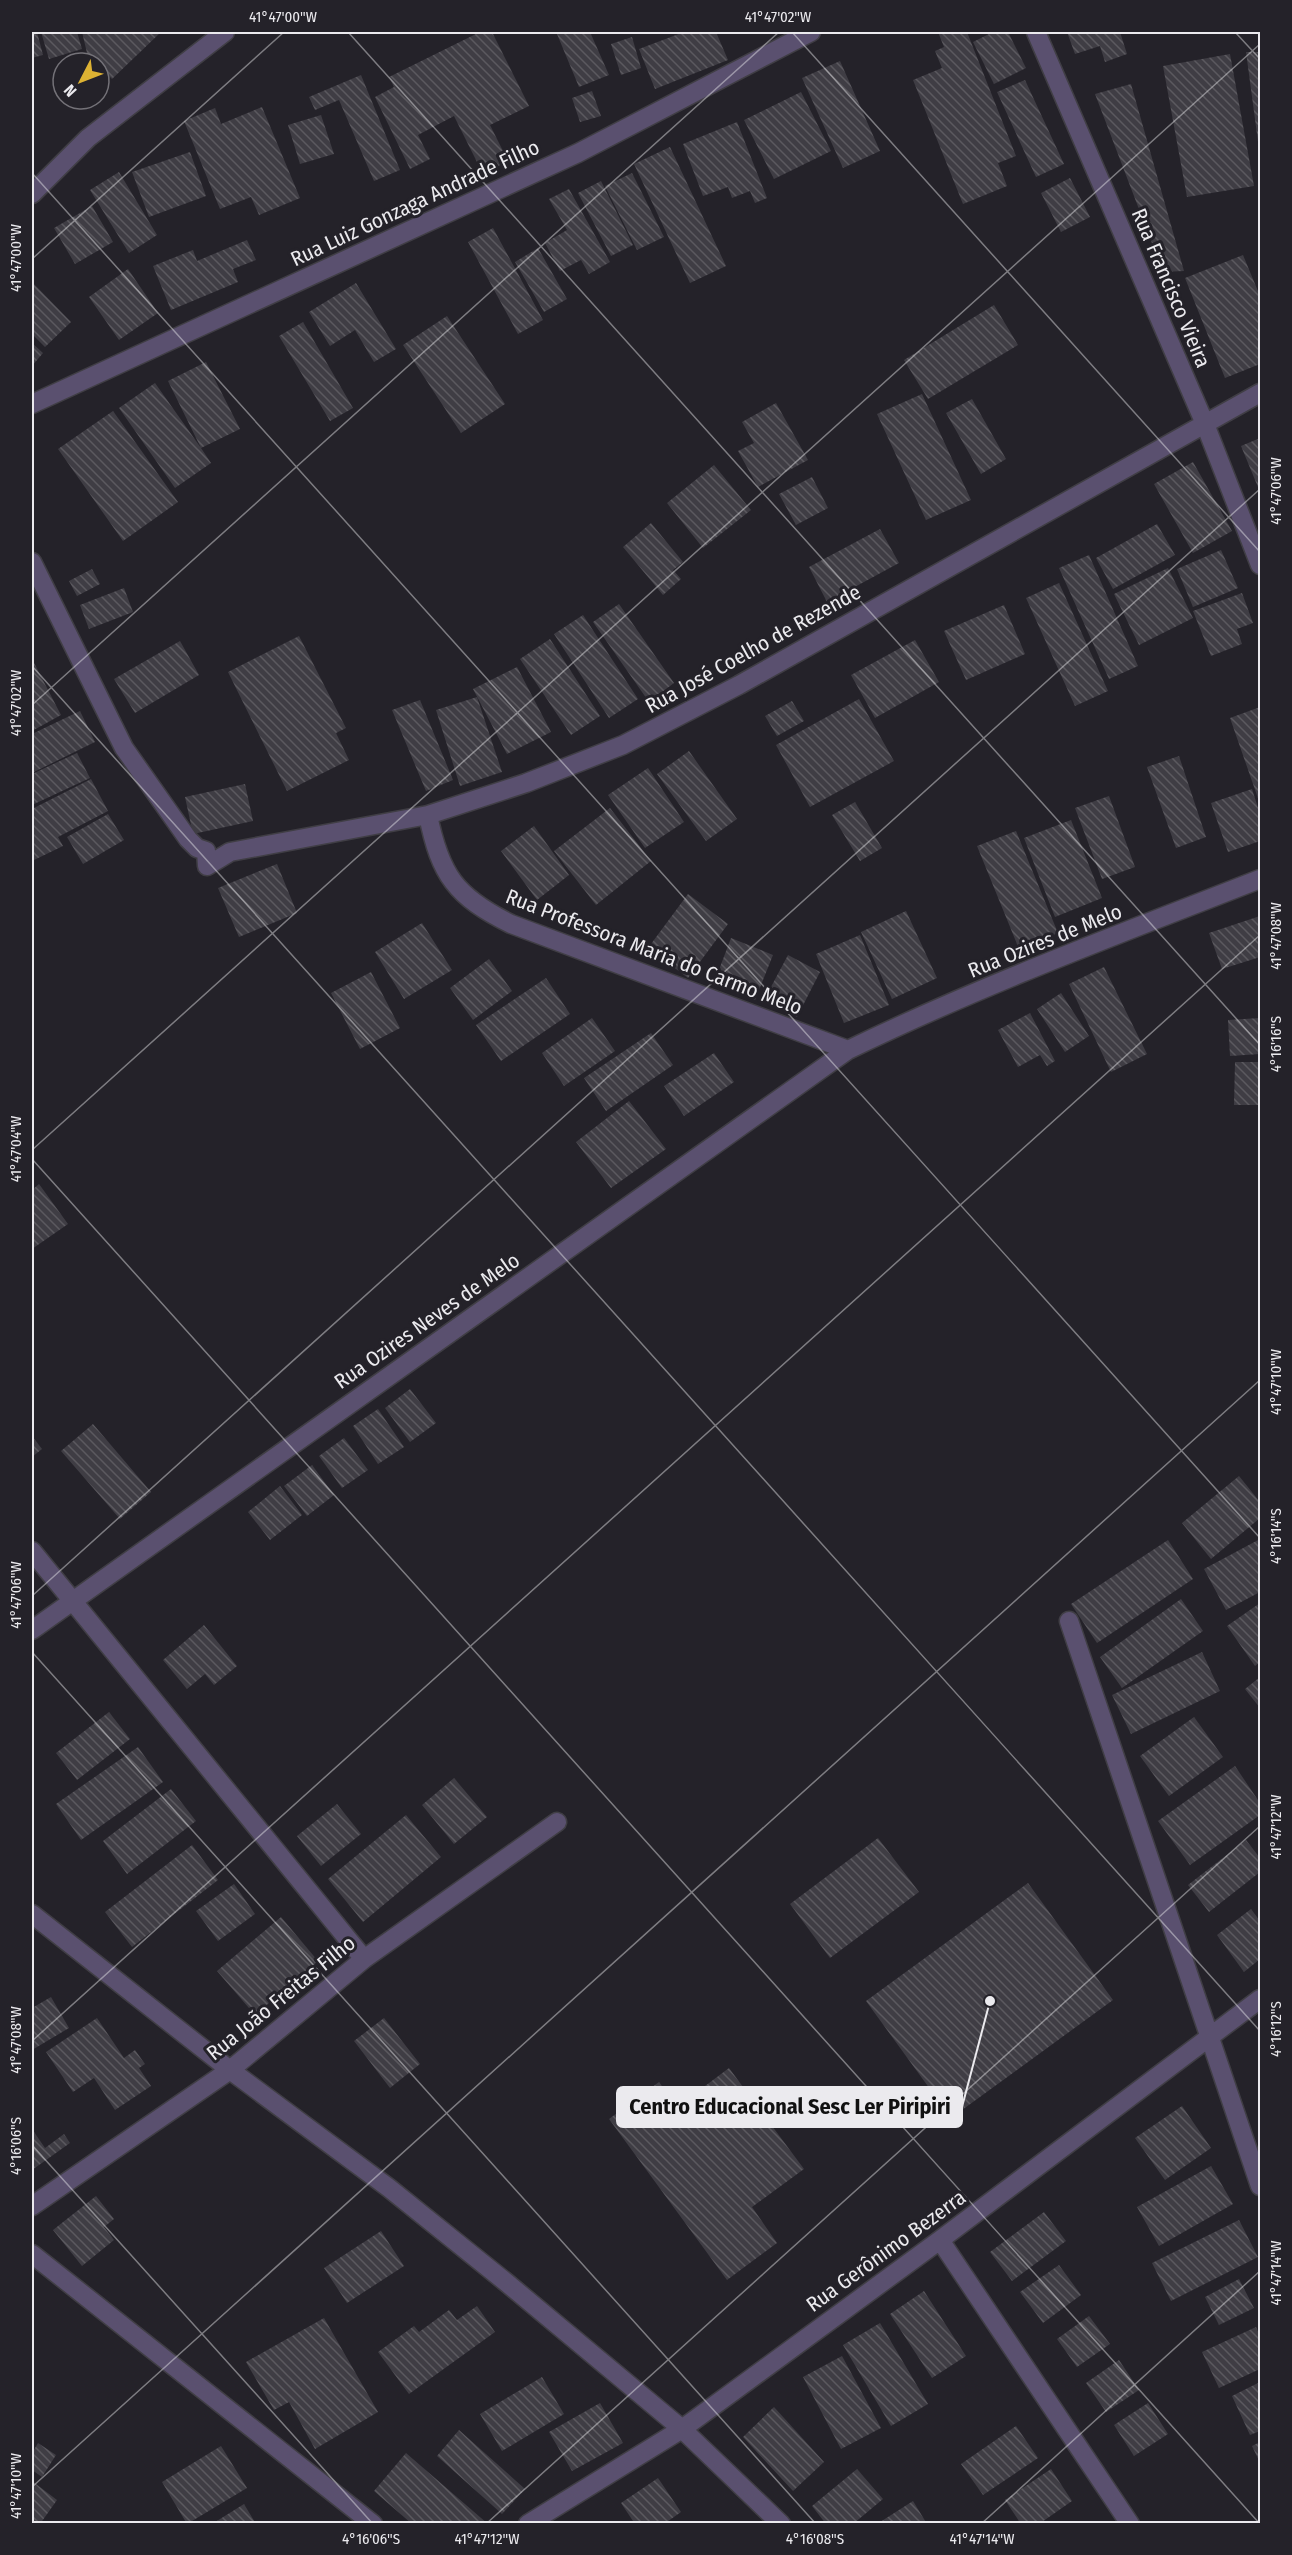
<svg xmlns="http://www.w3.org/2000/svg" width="1292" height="2555" font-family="'Fira Sans Condensed',sans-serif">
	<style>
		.building { fill: url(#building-back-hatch) }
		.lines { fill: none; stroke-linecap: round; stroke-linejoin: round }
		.street-casing { stroke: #403e45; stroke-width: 21 }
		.street { stroke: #5a506f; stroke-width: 18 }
		.ticks { fill: none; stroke: #ebeaee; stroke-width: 1.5; stroke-opacity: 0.45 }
		.labels { text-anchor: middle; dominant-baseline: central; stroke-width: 6; stroke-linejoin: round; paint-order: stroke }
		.street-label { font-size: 21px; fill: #ebeaee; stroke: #242229 }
		.leader { fill: none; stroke: #ebeaee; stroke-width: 2 }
		.callout-dot { fill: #ebeaee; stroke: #242229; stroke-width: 2 }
		.callout { fill: #ebeaee; stroke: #ebeaee; stroke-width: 2 }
		.callout-label { font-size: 22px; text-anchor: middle; font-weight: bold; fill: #111 }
		.neatline { fill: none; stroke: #ebeaee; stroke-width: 2 }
		.ticks-label { font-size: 15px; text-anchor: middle; fill: #ebeaee }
	</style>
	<defs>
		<pattern id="building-back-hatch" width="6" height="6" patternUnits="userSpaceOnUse" patternTransform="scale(1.5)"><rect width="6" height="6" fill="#3f3d44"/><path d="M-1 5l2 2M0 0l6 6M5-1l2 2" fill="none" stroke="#5b595f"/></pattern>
	</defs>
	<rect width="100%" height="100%" fill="#242229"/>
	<path class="building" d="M 32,32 L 37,32 L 43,55 L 32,58 Z
		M 41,32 L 77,32 L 82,49 L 49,59 Z
		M 82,32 L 161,32 L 112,79 L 87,53 Z
		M 480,32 L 492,32 L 529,106 L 490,125 L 508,161 L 483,174 L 454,116 L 418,135 L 430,159 L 410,169 L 375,97 L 394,87 L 389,77 Z
		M 562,32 L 590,32 L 609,75 L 579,87 L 557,34 Z
		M 684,32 L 716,32 L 728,60 L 655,89 L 639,49 Z
		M 938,32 L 967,32 L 1016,156 L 998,163 L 1007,186 L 963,204 L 913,80 L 942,68 L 935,51 L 944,47 Z
		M 993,32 L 1008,32 L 1026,68 L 994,84 L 973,42 Z
		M 1067,32 L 1120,32 L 1127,54 L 1105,62 L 1100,46 L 1075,54 Z
		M 632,37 L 641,68 L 621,75 L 611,44 Z
		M 1246,52 L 1260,52 L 1260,149 L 1259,149 Z
		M 1230,54 L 1254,186 L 1187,197 L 1163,66 Z
		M 840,61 L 880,151 L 843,168 L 802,78 Z
		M 361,75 L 400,170 L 374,181 L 339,100 L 315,110 L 309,97 Z
		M 1025,80 L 1064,164 L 1036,177 L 997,92 Z
		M 1131,84 L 1184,271 L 1163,272 L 1095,94 Z
		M 592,91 L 601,116 L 580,122 L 572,98 Z
		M 801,92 L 831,151 L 774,179 L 744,120 Z
		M 262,107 L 300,198 L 259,215 L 251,197 L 220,209 L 184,121 L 215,108 L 221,124 Z
		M 321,115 L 334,154 L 300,164 L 288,125 Z
		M 737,122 L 767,198 L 755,203 L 750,191 L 732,198 L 728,187 L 703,196 L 683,144 Z
		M 670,147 L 726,266 L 690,283 L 634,164 Z
		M 190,152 L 206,196 L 149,217 L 132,172 Z
		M 119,172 L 157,235 L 129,253 L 90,190 Z
		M 632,173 L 664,237 L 637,250 L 605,186 Z
		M 1070,178 L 1090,217 L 1061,232 L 1041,193 Z
		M 601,181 L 633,245 L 611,256 L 578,193 Z
		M 569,189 L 610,262 L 589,274 L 581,260 L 560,271 L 545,243 L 567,230 L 549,199 Z
		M 92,206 L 113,242 L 75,264 L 54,228 Z
		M 493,228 L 543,320 L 518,334 L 468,242 Z
		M 247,240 L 256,260 L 233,269 L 238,282 L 171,310 L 153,266 L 193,250 L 197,261 Z
		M 538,248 L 567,299 L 544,312 L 515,262 Z
		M 1243,255 L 1260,296 L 1260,364 L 1225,378 L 1185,278 Z
		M 128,269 L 158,313 L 119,340 L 89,297 Z
		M 32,282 L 71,322 L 45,347 L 32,334 Z
		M 356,283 L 396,349 L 374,362 L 355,330 L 330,346 L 309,312 Z
		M 994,305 L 1018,345 L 928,399 L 904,360 Z
		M 447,316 L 505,404 L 461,433 L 403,345 Z
		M 303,322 L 353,408 L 330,421 L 279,336 Z
		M 32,343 L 43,353 L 32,366 Z
		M 206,362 L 240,429 L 201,448 L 211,463 L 175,488 L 119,408 L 155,383 L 201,448 L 168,381 Z
		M 922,394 L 971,500 L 926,520 L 877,414 Z
		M 972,399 L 1006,459 L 981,474 L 946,413 Z
		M 776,403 L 808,460 L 758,487 L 738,451 L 754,443 L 742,422 Z
		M 113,411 L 178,502 L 123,541 L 58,449 Z
		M 1260,438 L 1260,492 L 1241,446 Z
		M 1193,462 L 1232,531 L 1193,553 L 1154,484 Z
		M 714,465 L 751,510 L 703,548 L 667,503 Z
		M 812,477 L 828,508 L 796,525 L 779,494 Z
		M 651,523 L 683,562 L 673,570 L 681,579 L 663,595 L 623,547 Z
		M 1157,524 L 1175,555 L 1113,589 L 1096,558 Z
		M 880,529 L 899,563 L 827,602 L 809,567 Z
		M 1221,550 L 1238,588 L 1193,607 L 1177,569 Z
		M 1089,555 L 1138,666 L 1109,679 L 1059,568 Z
		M 1168,568 L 1193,618 L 1139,645 L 1114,594 Z
		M 92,569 L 100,584 L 77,596 L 69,581 Z
		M 1059,583 L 1108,691 L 1075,706 L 1026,598 Z
		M 124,588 L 133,612 L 89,629 L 80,605 Z
		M 1242,593 L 1253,623 L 1237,629 L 1242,644 L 1211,656 L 1193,611 Z
		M 619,604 L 674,683 L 649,702 L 593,622 Z
		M 1004,605 L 1025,654 L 966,680 L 944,631 Z
		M 583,615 L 638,699 L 609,718 L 554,634 Z
		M 299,636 L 346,728 L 336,733 L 349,760 L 287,791 L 228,672 Z
		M 550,639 L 600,716 L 571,735 L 520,659 Z
		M 915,640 L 939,682 L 875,718 L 851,675 Z
		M 180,641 L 199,675 L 135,713 L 114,679 Z
		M 32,659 L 61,715 L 32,731 Z
		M 517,667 L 551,732 L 507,754 L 473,689 Z
		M 477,697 L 502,772 L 460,786 L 436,710 Z
		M 859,699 L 894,761 L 810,807 L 776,745 Z
		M 420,700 L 453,780 L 426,791 L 392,710 Z
		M 792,701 L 804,721 L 777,736 L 765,716 Z
		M 1260,707 L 1260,804 L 1230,718 Z
		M 80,711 L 95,742 L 32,773 L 32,734 Z
		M 689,751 L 737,819 L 706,841 L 657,774 Z
		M 77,753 L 90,778 L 32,805 L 32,774 Z
		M 1179,756 L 1206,837 L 1176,848 L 1147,767 Z
		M 648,768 L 684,822 L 645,848 L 608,795 Z
		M 91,779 L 108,811 L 58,837 L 63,846 L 32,861 L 32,809 Z
		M 245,784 L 253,821 L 193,834 L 185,797 Z
		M 1252,789 L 1260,814 L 1260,841 L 1228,852 L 1211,803 Z
		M 1109,796 L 1135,867 L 1102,879 L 1075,808 Z
		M 855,802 L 882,848 L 860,861 L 832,815 Z
		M 610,808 L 651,861 L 596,905 L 554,851 Z
		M 108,814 L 124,840 L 83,864 L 67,837 Z
		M 1071,820 L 1102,898 L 1055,917 L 1024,838 Z
		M 534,826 L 569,875 L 537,900 L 501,851 Z
		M 1016,831 L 1058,933 L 1019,949 L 977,846 Z
		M 277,864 L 297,913 L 239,937 L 218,888 Z
		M 688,894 L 728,924 L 688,978 L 648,948 Z
		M 906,911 L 937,978 L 892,999 L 861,932 Z
		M 1260,916 L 1260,957 L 1222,969 L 1209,933 Z
		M 422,923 L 452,970 L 404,999 L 375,952 Z
		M 860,935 L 889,1005 L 844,1023 L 816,954 Z
		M 731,938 L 773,955 L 755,1000 L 714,983 Z
		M 788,955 L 820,972 L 797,1017 L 764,1000 Z
		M 489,959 L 512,991 L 473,1020 L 450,988 Z
		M 1104,967 L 1147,1054 L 1111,1072 L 1069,984 Z
		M 371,972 L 400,1028 L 360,1049 L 331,993 Z
		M 546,978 L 570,1014 L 501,1061 L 476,1025 Z
		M 1061,993 L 1089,1036 L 1065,1052 L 1037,1009 Z
		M 1030,1013 L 1055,1061 L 1047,1066 L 1040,1055 L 1018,1067 L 998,1030 Z
		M 592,1018 L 615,1051 L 564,1086 L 542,1053 Z
		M 1260,1018 L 1260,1054 L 1230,1056 L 1228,1020 Z
		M 651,1033 L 673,1065 L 606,1111 L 584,1078 Z
		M 714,1053 L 734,1082 L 684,1116 L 664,1086 Z
		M 1235,1062 L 1260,1062 L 1260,1105 L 1234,1105 Z
		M 629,1101 L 666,1149 L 611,1188 L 576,1142 Z
		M 39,1184 L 68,1224 L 32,1249 L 32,1190 Z
		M 410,1389 L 436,1423 L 410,1442 L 385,1408 Z
		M 378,1409 L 404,1447 L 378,1464 L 353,1426 Z
		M 93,1424 L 151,1492 L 120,1519 L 61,1451 Z
		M 32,1436 L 42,1449 L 32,1457 Z
		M 344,1438 L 368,1470 L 342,1488 L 319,1456 Z
		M 312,1465 L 334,1495 L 307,1516 L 284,1486 Z
		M 1239,1476 L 1260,1502 L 1260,1518 L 1211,1559 L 1182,1523 Z
		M 280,1486 L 302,1515 L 270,1540 L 248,1512 Z
		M 1260,1539 L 1260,1592 L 1226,1610 L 1204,1569 Z
		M 1168,1540 L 1193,1579 L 1097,1643 L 1071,1604 Z
		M 1181,1599 L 1203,1631 L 1122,1688 L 1100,1657 Z
		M 1260,1603 L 1260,1662 L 1255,1666 L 1227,1626 Z
		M 204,1625 L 237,1666 L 214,1685 L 205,1674 L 187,1689 L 163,1660 Z
		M 1202,1652 L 1220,1691 L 1131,1734 L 1112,1695 Z
		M 1260,1677 L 1260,1708 L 1245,1689 Z
		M 109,1712 L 130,1739 L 77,1780 L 56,1753 Z
		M 1194,1717 L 1223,1757 L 1169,1796 L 1140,1756 Z
		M 138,1747 L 163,1782 L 81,1840 L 56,1804 Z
		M 1235,1766 L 1260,1803 L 1260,1815 L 1190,1865 L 1158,1821 Z
		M 454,1778 L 487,1817 L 454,1844 L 422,1805 Z
		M 171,1789 L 196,1821 L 127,1874 L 103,1841 Z
		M 337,1804 L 361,1834 L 321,1866 L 297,1836 Z
		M 406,1815 L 441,1857 L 363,1922 L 328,1879 Z
		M 878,1838 L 919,1892 L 830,1958 L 790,1904 Z
		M 1246,1840 L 1260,1858 L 1260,1872 L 1209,1912 L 1188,1885 Z
		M 192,1845 L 218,1880 L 132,1947 L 105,1912 Z
		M 1028,1883 L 1113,2000 L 951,2118 L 866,2001 Z
		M 234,1884 L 255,1914 L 218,1941 L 196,1911 Z
		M 1251,1909 L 1260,1921 L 1260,1959 L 1244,1972 L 1217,1935 Z
		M 281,1917 L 318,1961 L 255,2015 L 217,1971 Z
		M 51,1997 L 69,2028 L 32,2050 L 32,2008 Z
		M 97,2018 L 124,2058 L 135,2050 L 145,2064 L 139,2068 L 151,2086 L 115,2110 L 94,2078 L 73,2092 L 46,2052 Z
		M 384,2018 L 420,2064 L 390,2088 L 354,2041 Z
		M 729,2068 L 804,2169 L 752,2207 L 777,2243 L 727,2280 L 609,2119 L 659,2082 L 677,2107 Z
		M 1182,2106 L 1211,2148 L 1165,2180 L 1135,2138 Z
		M 32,2129 L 45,2148 L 64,2134 L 70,2143 L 32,2170 Z
		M 1211,2166 L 1233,2204 L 1159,2246 L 1137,2207 Z
		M 96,2196 L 114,2219 L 104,2227 L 114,2240 L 82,2266 L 53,2230 Z
		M 1044,2212 L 1066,2241 L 1012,2281 L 990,2252 Z
		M 1239,2220 L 1258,2257 L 1171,2301 L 1152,2263 Z
		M 381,2231 L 404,2266 L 347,2303 L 324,2268 Z
		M 1059,2265 L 1081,2295 L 1043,2323 L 1020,2292 Z
		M 1239,2279 L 1254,2308 L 1219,2325 L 1205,2297 Z
		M 924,2291 L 966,2356 L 932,2378 L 890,2314 Z
		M 477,2306 L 495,2332 L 409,2394 L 378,2352 L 414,2326 L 419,2332 L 449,2310 L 457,2320 Z
		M 1089,2316 L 1110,2344 L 1077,2367 L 1057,2339 Z
		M 324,2318 L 378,2412 L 315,2449 L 289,2402 L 274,2410 L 246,2362 Z
		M 880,2323 L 928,2404 L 891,2426 L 843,2345 Z
		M 1256,2327 L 1260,2336 L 1260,2369 L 1219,2388 L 1202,2352 Z
		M 842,2356 L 881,2428 L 841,2449 L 803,2377 Z
		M 1119,2360 L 1139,2390 L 1106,2412 L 1086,2383 Z
		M 542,2377 L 564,2414 L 502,2451 L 480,2414 Z
		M 1260,2382 L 1260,2431 L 1250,2435 L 1232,2396 Z
		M 600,2403 L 623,2443 L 572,2471 L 549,2432 Z
		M 1148,2403 L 1168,2434 L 1134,2456 L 1114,2425 Z
		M 774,2407 L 824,2462 L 793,2491 L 743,2437 Z
		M 1016,2426 L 1038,2458 L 983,2495 L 961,2464 Z
		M 459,2430 L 525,2489 L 502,2514 L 437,2456 Z
		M 1260,2442 L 1260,2463 L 1252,2446 Z
		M 38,2443 L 56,2455 L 42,2477 L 32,2470 L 32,2453 Z
		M 221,2446 L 247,2488 L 187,2524 L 162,2482 Z
		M 406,2453 L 488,2524 L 412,2524 L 374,2491 Z
		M 857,2469 L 883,2499 L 853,2524 L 826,2524 L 812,2506 Z
		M 1051,2469 L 1072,2501 L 1039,2524 L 1021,2524 L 1005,2500 Z
		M 658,2478 L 681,2512 L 664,2524 L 635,2524 L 621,2503 Z
		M 32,2481 L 57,2500 L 40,2524 L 32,2524 Z
		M 913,2501 L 927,2524 L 877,2524 Z
		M 244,2504 L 256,2524 L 212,2524 Z"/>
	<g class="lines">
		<g class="street-casing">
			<path id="street" d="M 1036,32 L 1205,424 L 1260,565
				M 32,194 L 88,138 L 225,32
				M 32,404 L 578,153 L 811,32
				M 32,562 L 124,748 L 188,839 L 197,848 L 206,851 L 207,866 L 230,852 L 428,815 L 526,783 L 623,745 L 739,685 L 1260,393
				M 428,815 C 440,875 456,897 511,924 L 848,1050
				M 32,1551 L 364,1959
				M 1069,1621 L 1260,2186
				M 32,1630 L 848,1050 C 982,985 1122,933 1260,879
				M 32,1914 L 230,2070 L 389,2188 L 507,2283 L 682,2429 L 781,2524
				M 32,2206 L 230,2070 L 364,1959 L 557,1822
				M 940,2240 L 1130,2524
				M 32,2254 L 373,2524
				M 528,2524 L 682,2429 L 940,2240 L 1260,1999"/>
		</g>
		<use href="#street" class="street"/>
	</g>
	<path class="ticks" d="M 348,32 L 1260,1045M 792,32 L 1260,552M 1235,32 L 1260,59M 32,173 L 1260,1538M 32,259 L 284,32M 32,666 L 1260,2031M 32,705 L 779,32M 32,1150 L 1260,44M 32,1159 L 1260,2524M 32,1596 L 1260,489M 32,1652 L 816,2524M 32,2041 L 1260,935M 32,2145 L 373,2524M 32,2487 L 1260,1380M 486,2524 L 1260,1826M 981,2524 L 1260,2271"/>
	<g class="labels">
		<g class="street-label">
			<text transform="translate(415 203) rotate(-25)">Rua Luiz Gonzaga Andrade Filho</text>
			<text transform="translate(1171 288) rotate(67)">Rua Francisco Vieira</text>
			<text transform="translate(753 649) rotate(-29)">Rua José Coelho de Rezende</text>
			<text transform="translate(1045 941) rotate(-22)">Rua Ozires de Melo</text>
			<text transform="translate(654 952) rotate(21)">Rua Professora Maria do Carmo Melo</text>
			<text transform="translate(427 1321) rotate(-35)">Rua Ozires Neves de Melo</text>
			<text transform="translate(281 1998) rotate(-39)">Rua João Freitas Filho</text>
			<text transform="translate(886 2251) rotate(-36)">Rua Gerônimo Bezerra</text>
		</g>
	</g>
	<path class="leader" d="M990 2001L962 2107"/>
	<circle class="callout-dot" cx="990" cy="2001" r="6"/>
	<rect class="callout" x="617" y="2087" width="345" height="40" rx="6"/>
	<g class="callout-label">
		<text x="790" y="2114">Centro Educacional Sesc Ler Piripiri</text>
	</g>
	<rect width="1292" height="2555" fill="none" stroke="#242229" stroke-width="66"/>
	<g transform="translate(81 81) rotate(228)"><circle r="28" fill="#242229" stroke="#747278" stroke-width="1.5"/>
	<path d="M0-4.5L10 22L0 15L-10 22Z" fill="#ddb233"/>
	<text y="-9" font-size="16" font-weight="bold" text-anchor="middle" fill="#ebeaee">N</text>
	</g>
	<rect x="33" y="33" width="1226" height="2489" class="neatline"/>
	<g class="ticks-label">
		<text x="283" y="22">41°47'00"W</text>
		<text x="778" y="22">41°47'02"W</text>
		<text transform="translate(16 258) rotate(-90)" y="5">41°47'00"W</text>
		<text transform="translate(1276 491) rotate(-90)" y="5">41°47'06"W</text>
		<text transform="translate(16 703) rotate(-90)" y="5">41°47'02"W</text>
		<text transform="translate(1276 936) rotate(-90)" y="5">41°47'08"W</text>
		<text transform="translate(1276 1044) rotate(-90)" y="5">4°16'16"S</text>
		<text transform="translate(16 1149) rotate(-90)" y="5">41°47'04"W</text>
		<text transform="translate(1276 1382) rotate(-90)" y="5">41°47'10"W</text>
		<text transform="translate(1276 1536) rotate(-90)" y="5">4°16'14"S</text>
		<text transform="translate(16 1595) rotate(-90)" y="5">41°47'06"W</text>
		<text transform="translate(1276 1827) rotate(-90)" y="5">41°47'12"W</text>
		<text transform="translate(1276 2029) rotate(-90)" y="5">4°16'12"S</text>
		<text transform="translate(16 2040) rotate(-90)" y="5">41°47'08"W</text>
		<text transform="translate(16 2146) rotate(-90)" y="5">4°16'06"S</text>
		<text transform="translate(1276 2273) rotate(-90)" y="5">41°47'14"W</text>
		<text transform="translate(16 2486) rotate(-90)" y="5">41°47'10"W</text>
		<text x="371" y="2544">4°16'06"S</text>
		<text x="487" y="2544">41°47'12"W</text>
		<text x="815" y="2544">4°16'08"S</text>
		<text x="982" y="2544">41°47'14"W</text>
	</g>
</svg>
